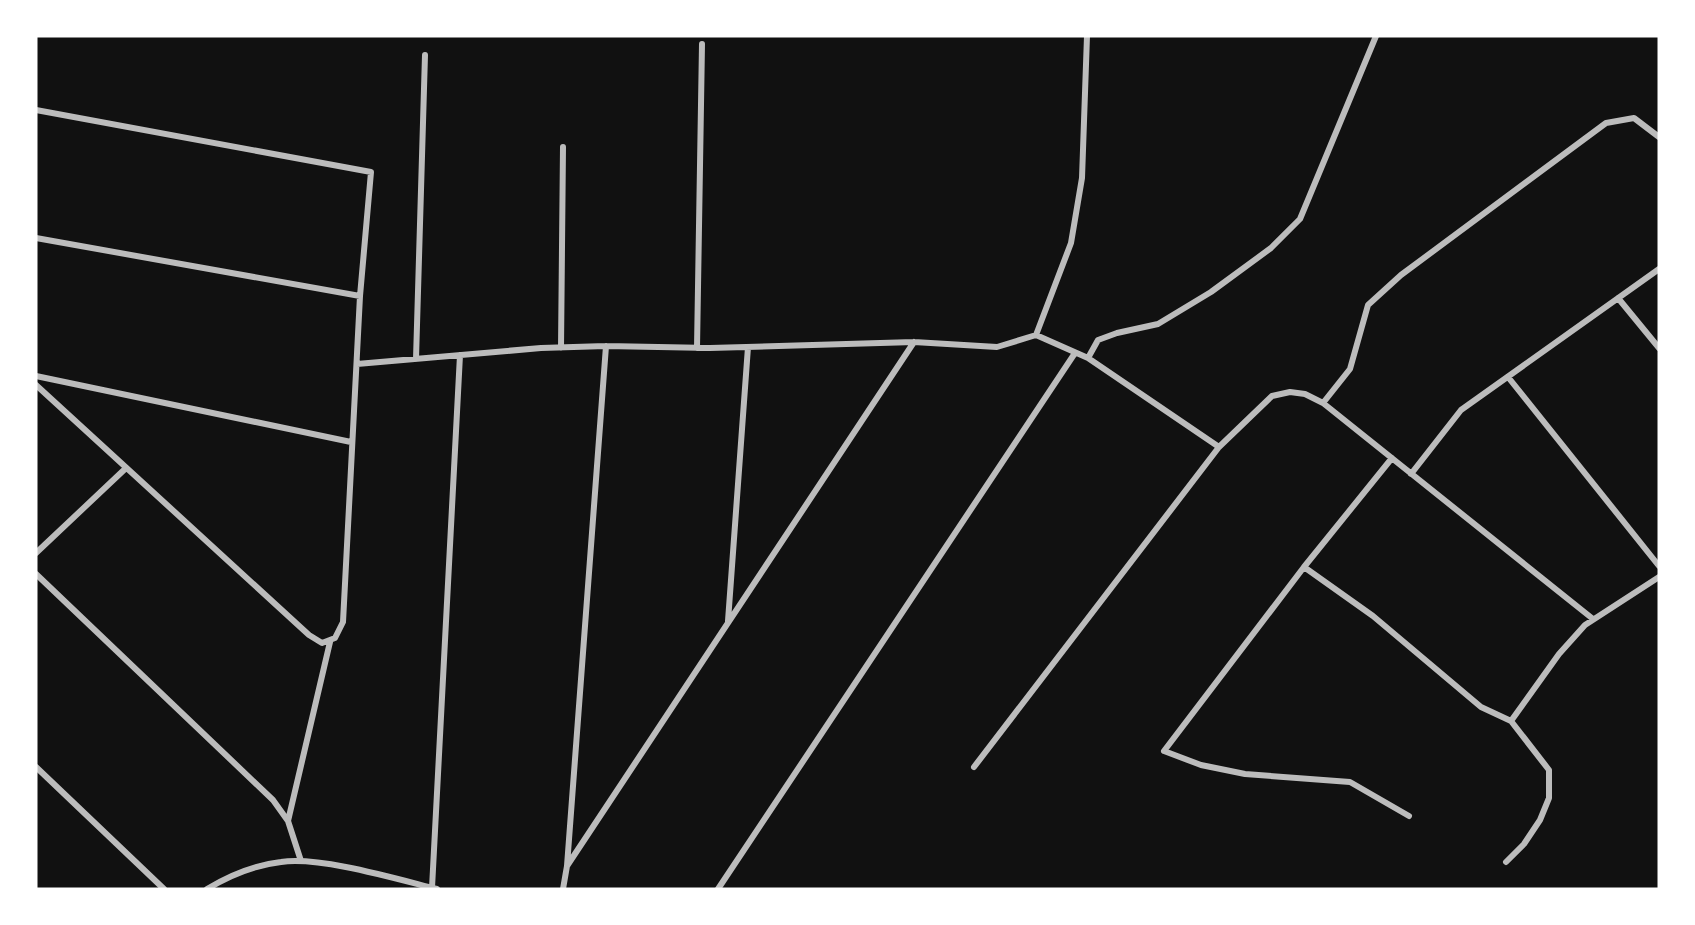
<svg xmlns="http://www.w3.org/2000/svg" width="1695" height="925" font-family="'Zilla Slab',serif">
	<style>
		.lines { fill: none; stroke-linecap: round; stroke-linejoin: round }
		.minor { stroke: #bcbcbc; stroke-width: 6 }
	</style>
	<rect width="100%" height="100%" fill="#111"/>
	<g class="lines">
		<path class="minor" d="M 36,110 L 371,172 L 360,296 L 343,622 L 335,638 L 322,643 L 309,635 L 36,385
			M 36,238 L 360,296
			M 1618,298 L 1659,348
			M 1036,335 L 1071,243 L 1082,178 L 1087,36
			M 561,348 L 563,147
			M 697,348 L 702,44
			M 1088,358 L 1098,340 L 1117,333 L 1158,324 L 1211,292 L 1271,248 L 1300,219 L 1376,36
			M 416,359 L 425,55
			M 357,364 L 541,348 L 606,346 L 710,348 L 914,342 L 997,347 L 1036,335 L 1088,358 L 1219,447
			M 36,376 L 351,442
			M 1508,377 L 1659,566
			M 1323,403 L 1350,369 L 1368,305 L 1401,275 L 1606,123 L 1634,118 L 1659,137
			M 1392,458 L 1304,567 L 1373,616 L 1481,707 L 1511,721
			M 1411,474 L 1461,410 L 1659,269
			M 36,553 L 125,469
			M 1304,567 L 1164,751 L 1201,765 L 1245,774 L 1350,782 L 1409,816
			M 36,574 L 273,800 L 288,821 L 301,861
			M 728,621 L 748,347
			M 36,767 L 164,889
			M 974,767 L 1219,447 L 1272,396 L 1290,392 L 1305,394 L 1323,403 L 1593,619
			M 288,821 L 330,642
			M 1506,862 L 1524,844 L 1540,820 L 1549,798 L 1549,770 L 1511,721 L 1559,654 L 1585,625 L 1659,577
			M 567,866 L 606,346
			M 432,888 L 460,355
			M 207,889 C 230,875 255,865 281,862 C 319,856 397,879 437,889
			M 563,889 L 567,866 L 914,342
			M 718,889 L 1075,353"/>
	</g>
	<rect width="1695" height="925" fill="none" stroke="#ffffff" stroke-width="75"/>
</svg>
